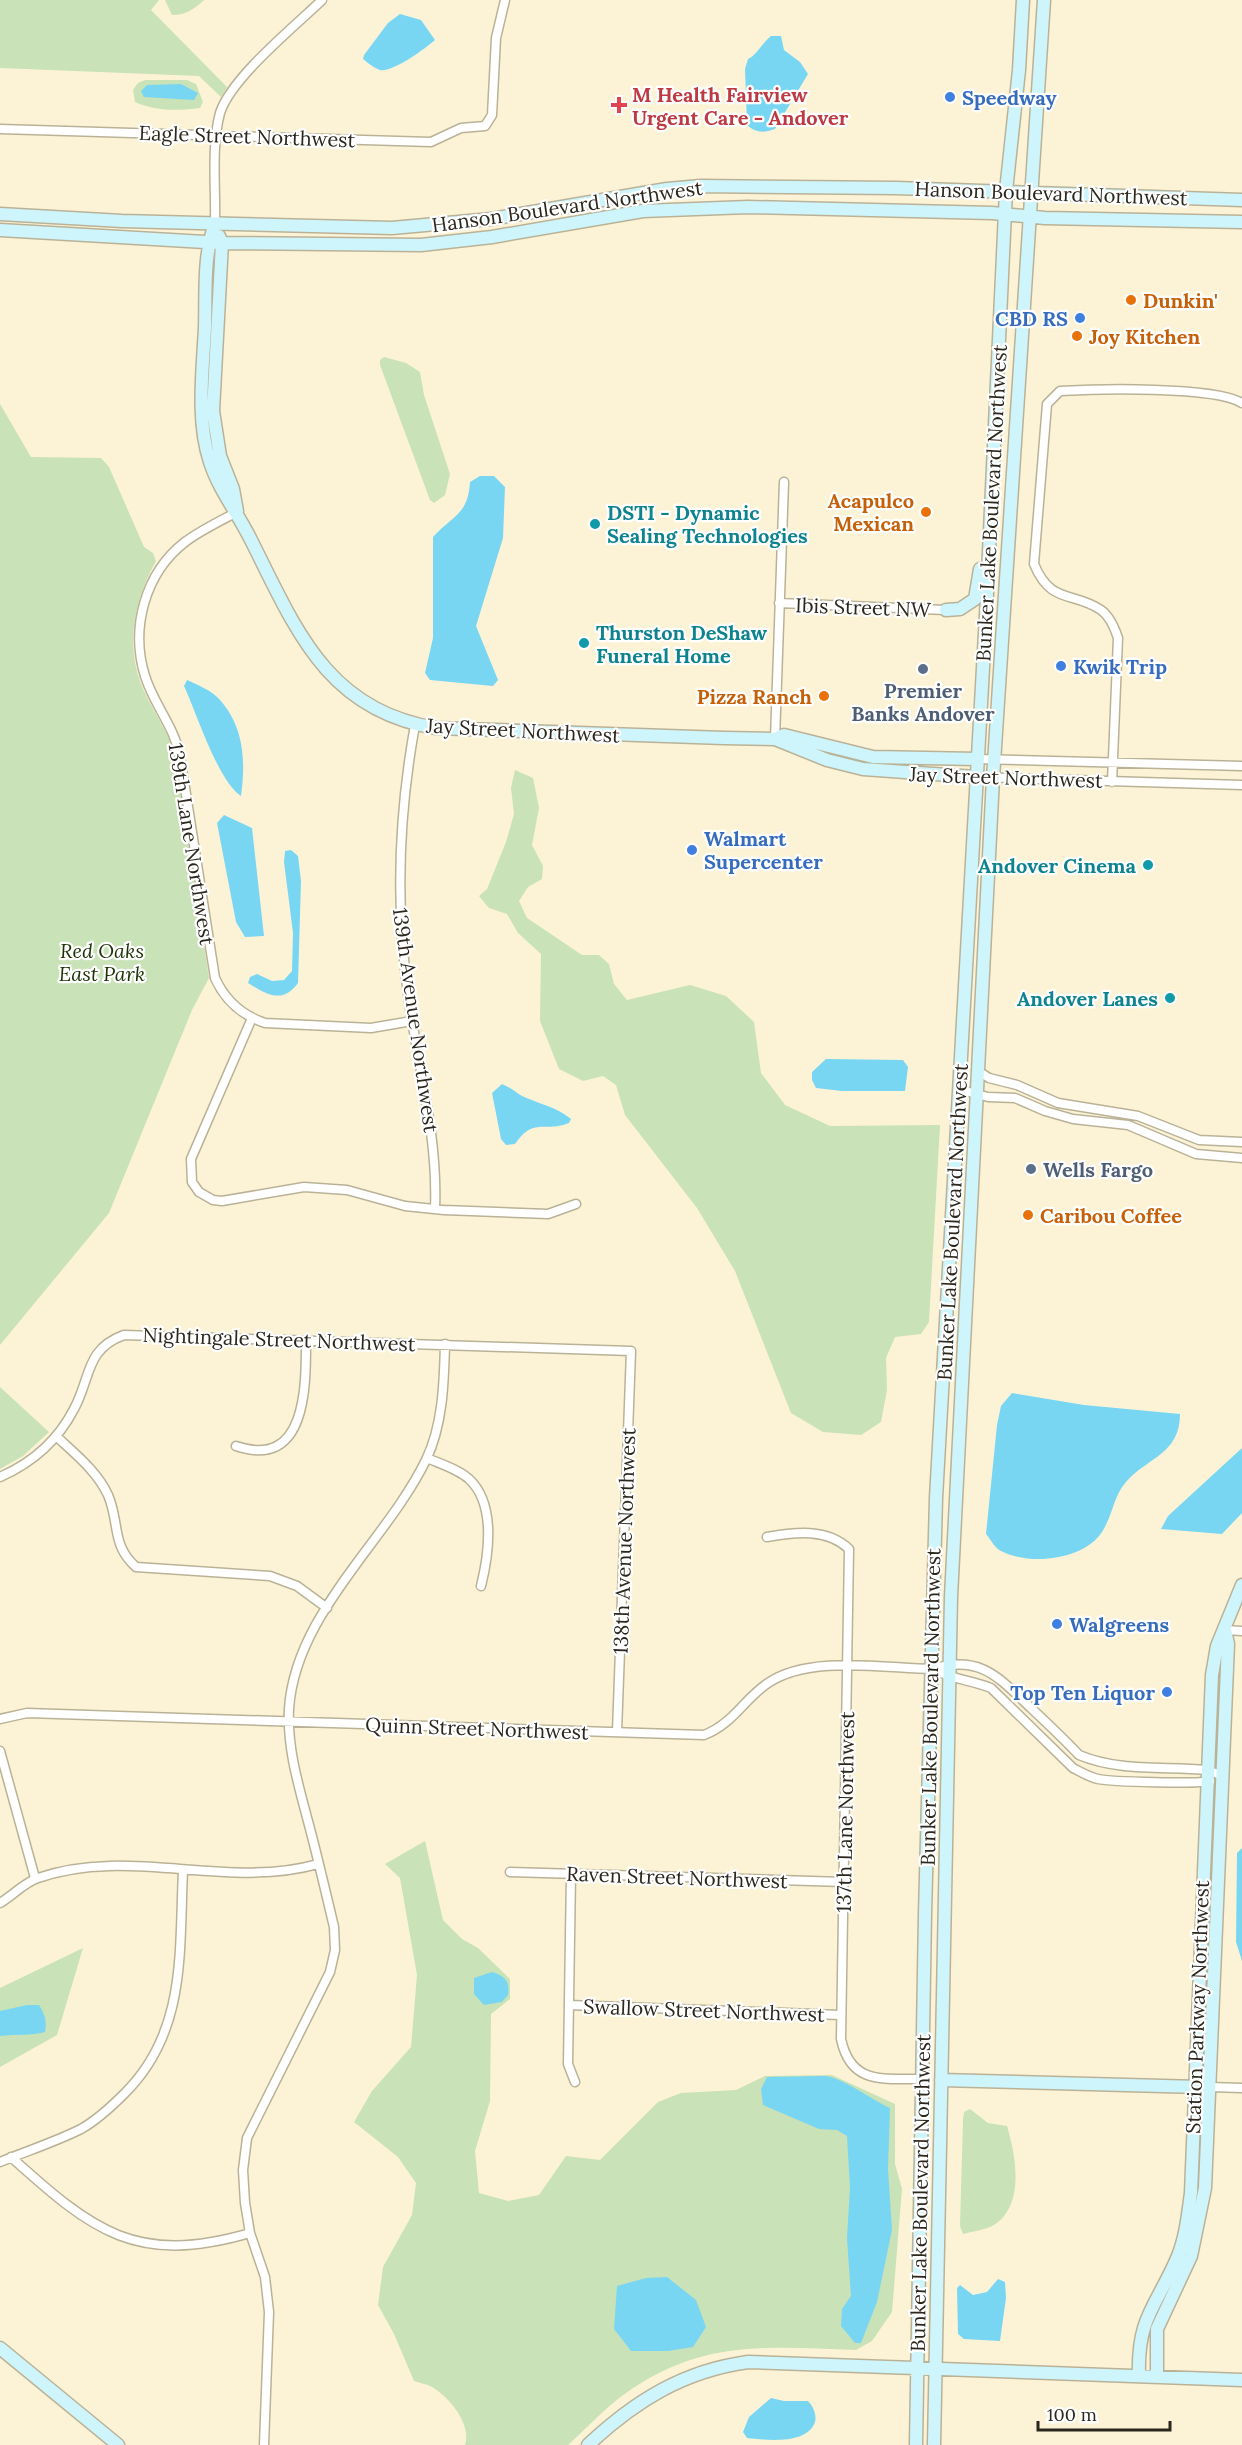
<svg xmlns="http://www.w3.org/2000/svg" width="1242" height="2445" font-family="Lora,serif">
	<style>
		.green { fill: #c9e2b7 }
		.water { fill: #78d6f3 }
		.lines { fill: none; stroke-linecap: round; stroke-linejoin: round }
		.street-casing { stroke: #bab297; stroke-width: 11 }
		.secondary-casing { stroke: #bab297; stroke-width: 15 }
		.street { stroke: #fff; stroke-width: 8 }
		.secondary { stroke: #cff5fc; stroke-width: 12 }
		.shop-dot { fill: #3f7fe0; stroke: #fff; stroke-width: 2 }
		.health-dot { fill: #e0444e; stroke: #fff; stroke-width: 2 }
		.food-dot { fill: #e8710a; stroke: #fff; stroke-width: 2 }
		.culture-dot { fill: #0f9aa8; stroke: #fff; stroke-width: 2 }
		.service-dot { fill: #5c6f8a; stroke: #fff; stroke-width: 2 }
		.labels { text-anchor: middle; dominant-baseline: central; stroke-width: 4.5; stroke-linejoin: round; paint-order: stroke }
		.health-label { font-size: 20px; font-weight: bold; fill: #be3a42; stroke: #fff; text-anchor: start }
		.shop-label { font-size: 20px; font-weight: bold; fill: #366cbe; stroke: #fff; text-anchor: start }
		.street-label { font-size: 20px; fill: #2b271d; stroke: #fff }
		.food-label { font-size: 20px; font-weight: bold; fill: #c56008; stroke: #fff; text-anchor: start }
		.culture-label { font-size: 20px; font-weight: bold; fill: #0d838f; stroke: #fff; text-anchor: start }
		.service-label { font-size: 20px; font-weight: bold; fill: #4e5e75; stroke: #fff }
		.park-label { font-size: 20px; font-style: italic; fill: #1b3303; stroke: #fff }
	</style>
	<rect width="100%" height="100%" fill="#fcf3d7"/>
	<path class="green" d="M 0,0 L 159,0 L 151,10 L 227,87 L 221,97 L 199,76 L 0,68 Z
		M 165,0 L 204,0 C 194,9 186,15 172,15 Z
		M 145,80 L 187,80 L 196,84 L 203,102 L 200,108 C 179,111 154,111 135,102 L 133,90 L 138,83 Z
		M 384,357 L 406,363 L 420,372 L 424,395 L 450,474 L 445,495 L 434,503 L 430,500 L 380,365 L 380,360 Z
		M 0,404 L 31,457 L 101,458 L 109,467 L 144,547 L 153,553 L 156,561 C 133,602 124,649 145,693 C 154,713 167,730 174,751 L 209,978 L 192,1010 L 109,1213 L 0,1345 Z
		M 515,770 L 533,778 L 539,808 L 532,845 L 543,866 L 542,879 L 528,887 L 519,901 L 527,918 L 582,955 L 599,955 L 609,964 L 614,984 L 627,1000 L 690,985 L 726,996 L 754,1022 L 761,1073 L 785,1105 L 830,1126 L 940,1125 L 929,1322 L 921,1334 L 895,1337 L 886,1358 L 887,1390 L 881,1422 L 861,1435 L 823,1432 L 791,1413 L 735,1271 L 697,1208 L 625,1115 L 616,1085 L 603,1076 L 583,1081 L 559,1069 L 540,1021 L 541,954 L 518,933 L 507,914 L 489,908 L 479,896 L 487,889 L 506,842 L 514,814 L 511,788 Z
		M 0,1387 L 49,1432 L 23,1456 L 0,1469 Z
		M 425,1841 L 443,1920 L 462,1939 L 478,1948 L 510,1979 L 510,1999 L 491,2014 L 490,2101 L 475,2151 L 479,2193 L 508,2201 L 539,2195 L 566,2156 L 600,2160 L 658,2102 L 681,2093 L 736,2090 L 765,2076 L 832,2075 L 895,2104 L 895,2164 L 902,2189 L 892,2312 L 872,2341 L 856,2350 C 768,2347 702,2339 626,2393 C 605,2408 587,2428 568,2445 L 465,2445 C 472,2424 449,2397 432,2387 C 427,2384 419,2383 414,2381 L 394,2334 L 378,2305 L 383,2267 L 412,2215 L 416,2183 L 398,2157 L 354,2122 L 372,2091 L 411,2047 L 417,1975 L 400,1878 L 385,1864 Z
		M 83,1948 L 57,2035 L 0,2067 L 0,1988 Z
		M 970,2109 L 988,2123 L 1007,2126 C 1016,2156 1025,2205 994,2225 C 986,2230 973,2231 963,2234 L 960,2226 L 963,2120 L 964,2112 Z"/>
	<path class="water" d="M 400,14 L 421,20 L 435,40 C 426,48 392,73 380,70 C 374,68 368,63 363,59 L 364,55 L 388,23 Z
		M 771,36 L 781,36 L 784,50 L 800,62 L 808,74 L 775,129 C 764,133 756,133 747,125 L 745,69 L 748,59 C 757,55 762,43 771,36 Z
		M 181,84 L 198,93 L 194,100 L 144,97 L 141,91 L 147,85 Z
		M 480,476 L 494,476 L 505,487 L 503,538 L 476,626 L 498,680 L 493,686 L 430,680 L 425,673 L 433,638 L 433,537 C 453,515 468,515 470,482 Z
		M 187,680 C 196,684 208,689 216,696 C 244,723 246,760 241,796 C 218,781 197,714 184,686 Z
		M 224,815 L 252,828 L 264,936 L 245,937 L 236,922 L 217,823 Z
		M 291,850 L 298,856 L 301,881 L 298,983 C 283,1004 267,995 248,983 L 250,977 L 257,974 L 272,981 L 284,980 L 292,971 L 293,933 L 284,862 L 285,851 Z
		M 826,1059 L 903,1060 L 908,1067 L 905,1091 L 842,1091 L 816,1088 L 812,1080 L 812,1072 Z
		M 502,1084 C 510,1087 515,1092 522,1096 C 539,1104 557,1107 571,1119 L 569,1123 C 545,1133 534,1116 515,1144 L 506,1145 L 501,1139 L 492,1093 Z
		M 1012,1393 L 1084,1405 L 1180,1414 C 1180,1454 1148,1457 1126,1482 C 1113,1497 1113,1515 1102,1532 C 1084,1560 1030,1566 1001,1551 C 995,1548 991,1540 986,1534 L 997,1425 L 1001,1406 Z
		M 1242,1448 L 1242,1513 L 1222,1534 L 1161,1529 L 1168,1516 Z
		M 1242,1848 L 1242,1961 L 1236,1942 L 1237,1853 Z
		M 492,1972 C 505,1976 510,1981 508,1995 L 502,2002 L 484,2005 L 474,1994 L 474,1978 Z
		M 27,2005 L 39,2005 C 45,2015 47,2021 45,2032 C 31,2036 15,2034 0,2036 L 0,2011 Z
		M 826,2076 C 844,2079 871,2099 890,2108 L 888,2169 L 892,2230 L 877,2302 L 861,2343 L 855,2343 L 841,2326 L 842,2309 L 851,2296 L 847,2238 L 850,2187 L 847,2136 L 837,2130 L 819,2129 L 763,2105 L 761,2089 L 767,2077 Z
		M 667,2277 L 696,2300 L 706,2327 L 693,2347 L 668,2351 L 631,2351 L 614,2329 L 617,2286 L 646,2278 Z
		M 998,2279 L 1005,2282 L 1006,2298 L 1000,2341 L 964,2339 L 958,2334 L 957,2288 L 960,2285 L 973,2295 L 987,2292 Z
		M 771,2398 L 784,2401 L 808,2401 C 813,2406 817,2415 815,2422 C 807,2445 767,2440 747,2438 L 743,2432 L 749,2417 Z"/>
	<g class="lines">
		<g class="street-casing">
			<path id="street" d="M 0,129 L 431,142 L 461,128 L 485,126 L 492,115 L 496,38 L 505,0
				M 215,224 C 216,188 211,147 220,113 C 231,78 294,27 322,0
				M 237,512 C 220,521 201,530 185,542 C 145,573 130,628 145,676 C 154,705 174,726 180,756 L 215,978 C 225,1000 241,1015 265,1023 L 371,1028 L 412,1021
				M 779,603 L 946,610
				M 415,725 C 398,818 395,908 409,1001 C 419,1071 438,1138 435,1209
				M 775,739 L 784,482
				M 977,759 L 1242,766
				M 976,777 L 1242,785
				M 1112,782 L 1118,638 C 1115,629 1110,616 1101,610 C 1073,591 1051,605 1034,564 L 1047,404 L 1060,391 C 1097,389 1214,386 1242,403
				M 252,1018 L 191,1159 L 192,1182 L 199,1192 L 213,1200 L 222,1201 L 304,1187 L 347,1190 L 405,1206 L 444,1210 L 548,1214 L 576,1204
				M 978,1071 L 989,1078 L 1017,1085 L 1058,1103 L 1138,1116 L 1199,1140 L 1242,1142
				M 958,1089 L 988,1097 L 1015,1098 L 1045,1111 L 1073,1119 L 1128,1125 L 1196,1154 L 1242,1158
				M 56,1436 C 75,1454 97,1471 108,1495 C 120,1523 111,1545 136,1567 L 270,1576 L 297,1586 L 327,1608
				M 236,1446 C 307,1470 306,1386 306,1340
				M 427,1458 C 441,1464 458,1469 469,1479 C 496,1504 489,1554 481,1586
				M 0,1477 C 32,1463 58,1440 74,1409 C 91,1378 85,1349 124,1335 L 631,1351 L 617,1732
				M 767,1537 C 795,1532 827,1528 849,1549 L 841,2039 C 851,2086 884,2078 923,2079
				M 1225,1630 L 1242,1631
				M 932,1669 C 951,1679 971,1680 991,1688 L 1073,1768 C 1081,1772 1089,1777 1098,1779 C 1111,1782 1200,1784 1210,1781
				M 0,1719 L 27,1713 L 704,1735 C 734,1723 743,1700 768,1683 C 809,1655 883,1668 932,1669 C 981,1654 999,1678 1032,1709 C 1048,1724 1064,1739 1079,1755 C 1120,1772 1164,1766 1207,1770 L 1223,1776
				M 0,1751 L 35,1878
				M 510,1872 L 844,1882
				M 571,1874 L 568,2064 L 575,2082
				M 0,1903 C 12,1896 25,1882 38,1878 C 128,1846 226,1890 318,1864
				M 569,2005 L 840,2015
				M 1210,2087 L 1242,2088
				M 11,2157 C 93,2231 136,2266 250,2233
				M 0,2162 C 27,2151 55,2142 81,2129 C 97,2120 111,2107 124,2094 C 187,2032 179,1952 183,1871
				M 264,2445 L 269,2312 L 265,2277 L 250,2233 L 245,2203 L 243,2170 L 247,2138 L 330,1972 L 335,1950 L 334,1927 C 326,1893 318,1859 309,1825 C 299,1787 287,1749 289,1709 C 295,1614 386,1542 426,1460 C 443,1425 444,1382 445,1344"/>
		</g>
		<g class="secondary-casing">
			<path id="secondary" d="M 0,214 L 122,221 L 392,228 L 491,219 L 667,189 L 701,186 L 896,188 L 1242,200
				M 215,224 C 203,256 206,292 205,327 C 203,370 196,420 210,462 C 219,490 237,512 250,538 C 295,627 326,711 436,728 L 724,738 L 775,739 L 784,735 L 873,757 L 977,759
				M 0,230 L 222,243 L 421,245 L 492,237 L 643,211 L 748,207 L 992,213 L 1045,218 L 1242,222
				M 219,236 L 222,243 L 213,411 L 220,456 L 233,489 L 237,511
				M 946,610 L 960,609 L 975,599 L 980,569
				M 775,739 L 827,760 L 863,769 L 976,777
				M 941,2080 L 1200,2087
				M 0,2348 L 118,2445
				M 1139,2376 C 1137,2316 1157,2306 1178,2256 C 1186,2236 1188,2214 1191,2193 L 1212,1675 L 1217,1646 L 1242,1585
				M 1157,2377 L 1157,2329 L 1191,2256 L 1205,2188 L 1228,1644 L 1225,1630
				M 588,2445 C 635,2401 683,2371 748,2362 L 1242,2380
				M 916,2445 L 925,1914 L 936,1498 L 986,615 L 1006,191 L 1019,70 L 1023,0
				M 934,2445 L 951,1597 L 993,778 L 1044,0"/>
		</g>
		<use href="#street" class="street"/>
		<use href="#secondary" class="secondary"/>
	</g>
	<g class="shop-dot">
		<circle cx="950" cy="97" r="6"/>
		<circle cx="1080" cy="318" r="6"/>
		<circle cx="1061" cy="666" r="6"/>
		<circle cx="692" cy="850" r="6"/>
		<circle cx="1057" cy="1624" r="6"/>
		<circle cx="1167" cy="1692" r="6"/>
	</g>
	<path class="health-dot" d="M616 96h6v6h6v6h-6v6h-6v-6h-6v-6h6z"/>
	<g class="food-dot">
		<circle cx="1131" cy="300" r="6"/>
		<circle cx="1077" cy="336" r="6"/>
		<circle cx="926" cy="512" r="6"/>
		<circle cx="824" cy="696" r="6"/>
		<circle cx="1028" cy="1215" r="6"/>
	</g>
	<g class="culture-dot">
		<circle cx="595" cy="524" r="6"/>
		<circle cx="584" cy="643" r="6"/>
		<circle cx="1148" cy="865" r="6"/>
		<circle cx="1170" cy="998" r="6"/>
	</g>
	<g class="service-dot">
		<circle cx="923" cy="669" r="6"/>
		<circle cx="1031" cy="1169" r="6"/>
	</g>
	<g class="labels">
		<g class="health-label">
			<text x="632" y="94">M Health Fairview<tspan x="632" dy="23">Urgent Care - Andover</tspan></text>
		</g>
		<g class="shop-label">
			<text x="962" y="97">Speedway</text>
			<text x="1068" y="318" text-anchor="end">CBD RS</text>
			<text x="1073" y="666">Kwik Trip</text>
			<text x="704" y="838">Walmart<tspan x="704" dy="23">Supercenter</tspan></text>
			<text x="1069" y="1624">Walgreens</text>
			<text x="1155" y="1692" text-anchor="end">Top Ten Liquor</text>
		</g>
		<g class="street-label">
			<text transform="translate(247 136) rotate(2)">Eagle Street Northwest</text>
			<text transform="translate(1051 193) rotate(2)">Hanson Boulevard Northwest</text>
			<text transform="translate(567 206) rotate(-8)">Hanson Boulevard Northwest</text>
			<text transform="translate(991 503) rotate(-87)">Bunker Lake Boulevard Northwest</text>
			<text transform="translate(863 607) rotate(2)">Ibis Street NW</text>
			<text transform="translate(523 730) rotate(3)">Jay Street Northwest</text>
			<text transform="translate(1006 777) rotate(2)">Jay Street Northwest</text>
			<text transform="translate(192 844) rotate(81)">139th Lane Northwest</text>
			<text transform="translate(416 1020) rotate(82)">139th Avenue Northwest</text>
			<text transform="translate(952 1222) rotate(-87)">Bunker Lake Boulevard Northwest</text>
			<text transform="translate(279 1339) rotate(2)">Nightingale Street Northwest</text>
			<text transform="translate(624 1541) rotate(-88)">138th Avenue Northwest</text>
			<text transform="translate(930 1707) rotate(-89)">Bunker Lake Boulevard Northwest</text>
			<text transform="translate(477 1728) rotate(2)">Quinn Street Northwest</text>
			<text transform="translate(845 1812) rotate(-89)">137th Lane Northwest</text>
			<text transform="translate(677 1877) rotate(2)">Raven Street Northwest</text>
			<text transform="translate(1197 2007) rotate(-88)">Station Parkway Northwest</text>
			<text transform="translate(704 2010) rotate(2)">Swallow Street Northwest</text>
			<text transform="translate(920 2193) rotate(-89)">Bunker Lake Boulevard Northwest</text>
		</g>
		<g class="food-label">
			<text x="1143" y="300">Dunkin'</text>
			<text x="1089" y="336">Joy Kitchen</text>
			<text x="914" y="500" text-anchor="end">Acapulco<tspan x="914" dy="23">Mexican</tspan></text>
			<text x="812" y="696" text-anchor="end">Pizza Ranch</text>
			<text x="1040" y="1215">Caribou Coffee</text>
		</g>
		<g class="culture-label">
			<text x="607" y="512">DSTI - Dynamic<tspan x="607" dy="23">Sealing Technologies</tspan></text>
			<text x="596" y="632">Thurston DeShaw<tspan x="596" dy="23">Funeral Home</tspan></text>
			<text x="1136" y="865" text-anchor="end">Andover Cinema</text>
			<text x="1158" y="998" text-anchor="end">Andover Lanes</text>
		</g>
		<g class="service-label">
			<text x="923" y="690">Premier<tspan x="923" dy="23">Banks Andover</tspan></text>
			<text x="1043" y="1169" text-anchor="start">Wells Fargo</text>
		</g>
		<g class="park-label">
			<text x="102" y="950">Red Oaks<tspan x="102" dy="23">East Park</tspan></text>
		</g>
	</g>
	<path d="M1038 2421v9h132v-9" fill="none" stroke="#2b271d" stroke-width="3"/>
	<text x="1047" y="2421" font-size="18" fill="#2b271d" stroke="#ffffff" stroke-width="4.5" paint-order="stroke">100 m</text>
</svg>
